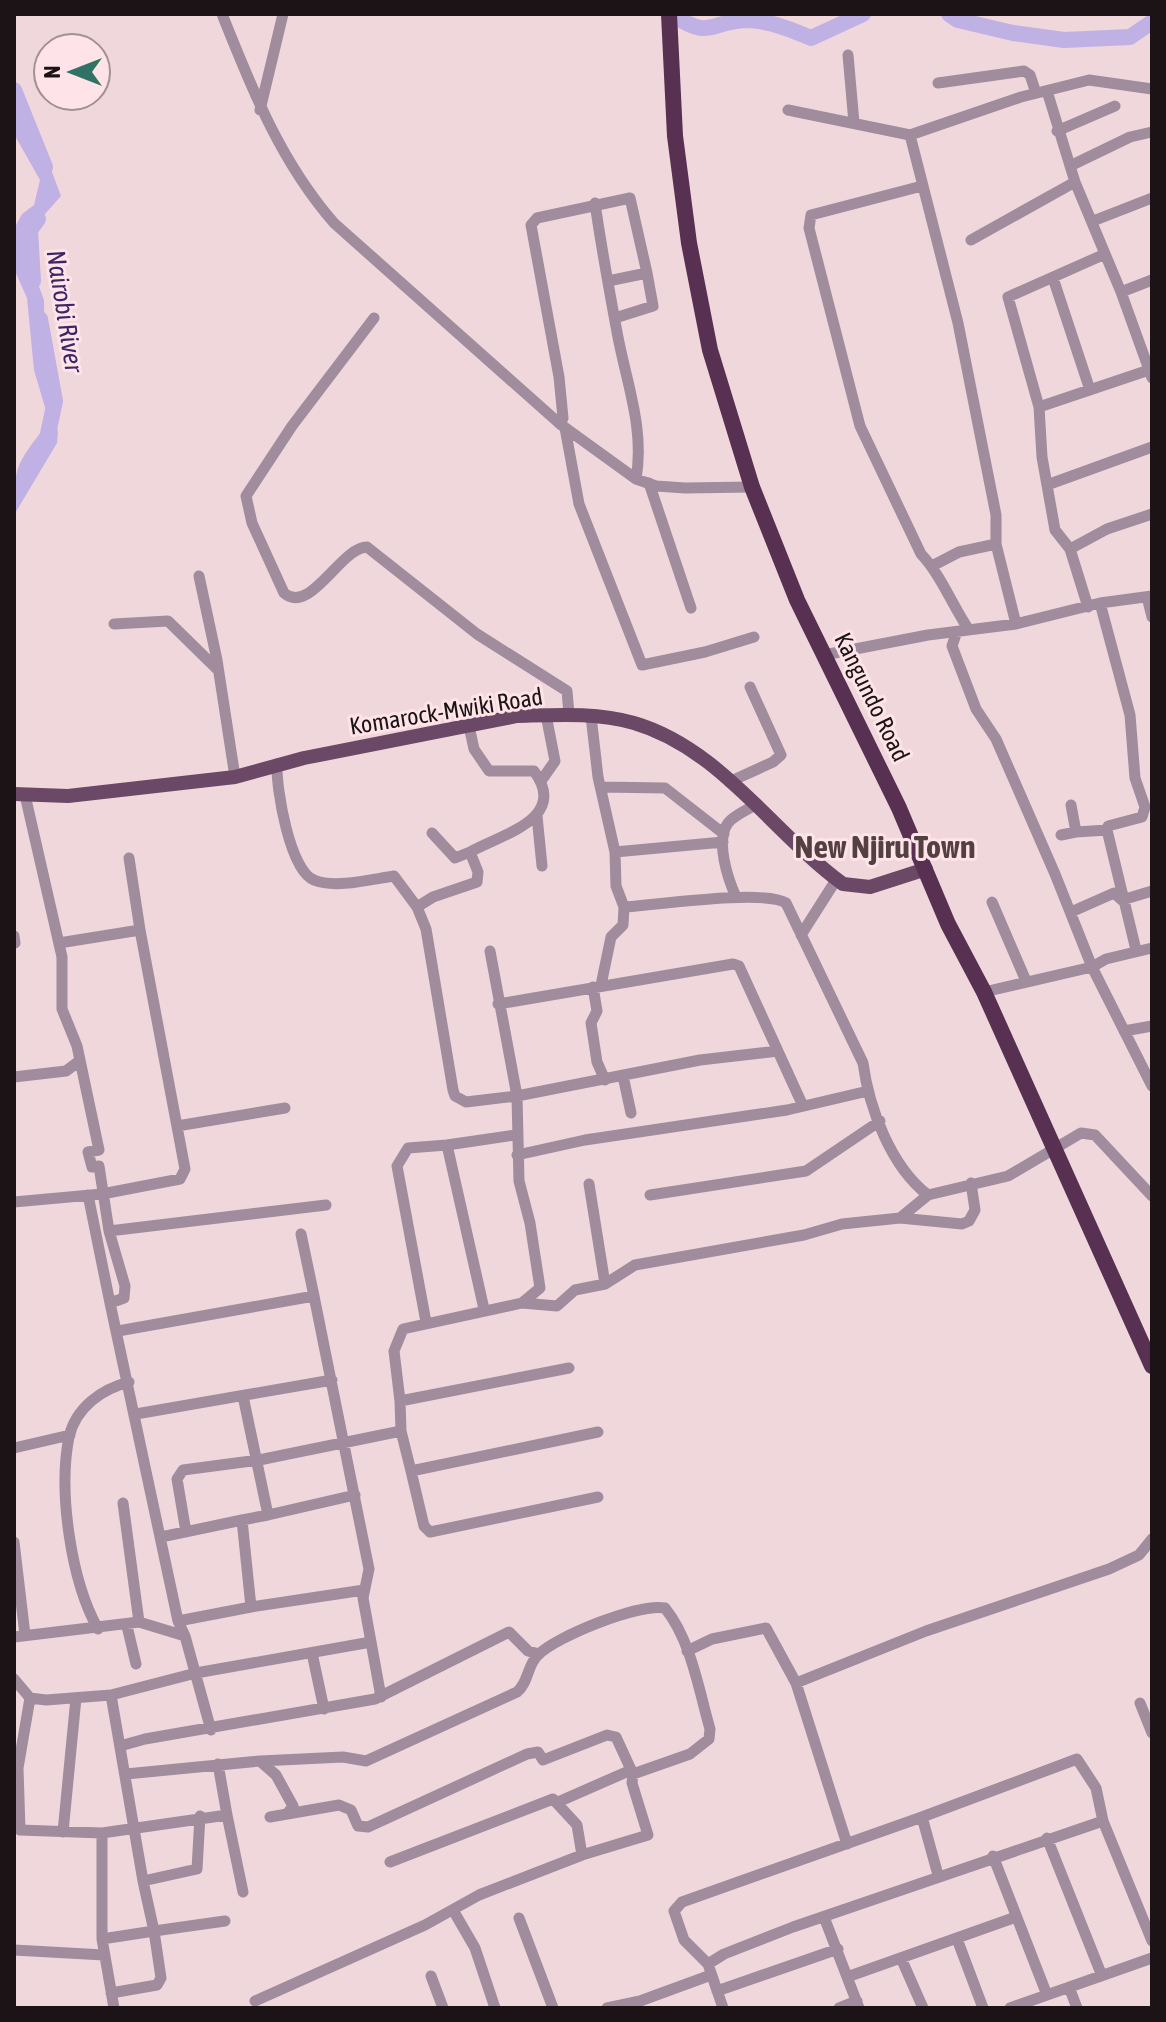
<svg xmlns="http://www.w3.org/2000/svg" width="1166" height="2022" font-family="'Asap Condensed',sans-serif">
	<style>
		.water { fill: #c0b1e5 }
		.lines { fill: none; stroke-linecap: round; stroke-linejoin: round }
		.river { stroke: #c0b1e5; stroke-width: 16 }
		.minor { stroke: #a08c9d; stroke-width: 11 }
		.major { stroke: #6b4866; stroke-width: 14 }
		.highway { stroke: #573052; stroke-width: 16 }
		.labels { text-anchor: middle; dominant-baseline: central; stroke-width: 6; stroke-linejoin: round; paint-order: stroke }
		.street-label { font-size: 24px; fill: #1b1315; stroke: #fee4e9 }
		.water-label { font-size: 26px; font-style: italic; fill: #3d2664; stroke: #fee4e9 }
		.district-label { font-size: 32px; font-weight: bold; fill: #544043; stroke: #fee4e9 }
	</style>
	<rect width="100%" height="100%" fill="#f0d7db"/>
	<path class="water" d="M 14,105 L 49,164 L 61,196 L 36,224 L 24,246 L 44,300 L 45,382 L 58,432 L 57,443 L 14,515 C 14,461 18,464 49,421 L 34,370 L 27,298 L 14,269 L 14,229 L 22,214 L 34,205 L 40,180 L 14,134 Z"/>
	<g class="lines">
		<path class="river" d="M 671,14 C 714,42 708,20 749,20 C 770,21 792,30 811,38 L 863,14
			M 949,14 L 958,20 L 1013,33 L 1064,40 L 1130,37 L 1152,22
			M 14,90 L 45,167
			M 33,281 L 30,230 L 38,219
			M 40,319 L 55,401 L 48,434"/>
		<path class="minor" d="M 222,14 C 252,89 280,161 334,223 L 560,424 L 636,479 L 656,486 L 685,488 L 752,487
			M 848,55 L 854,123
			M 938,83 L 1024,71 L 1030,75 L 1036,93
			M 1047,91 L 1075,182 L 1121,292 L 1152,378
			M 260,110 L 283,14
			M 788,110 L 910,135 L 1021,97 L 1089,80 L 1152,89
			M 1057,131 L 1115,106
			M 910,135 L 958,323 L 996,515 L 996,544 L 1016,624
			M 1070,166 L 1130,137 L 1152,132
			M 922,186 L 811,215 L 809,228 L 860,426 L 921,554 C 941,575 952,605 969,630
			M 595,203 C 601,246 609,289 617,332 C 626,382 645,428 636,479
			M 1093,221 L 1152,198
			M 971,240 L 1075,182
			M 1053,278 L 1090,390
			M 1121,292 L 1152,280
			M 374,318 L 292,426 L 246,496 L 252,523 L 284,593 C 310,616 341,547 367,547 L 477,634 L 567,691 L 569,714
			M 615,318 L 653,306 L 647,273
			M 1039,407 L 1149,370
			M 560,424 L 563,418 L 559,377 L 531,225 L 537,218 L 630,198 L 647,273 L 608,281
			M 565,428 L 579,504 L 642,665 L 705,652 L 754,637
			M 649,483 L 691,608
			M 1047,485 L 1152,447
			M 1070,549 L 1107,529 L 1152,514
			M 932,566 L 959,552 L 996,544
			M 199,576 L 217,660 L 235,777
			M 1147,597 L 1152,617
			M 1100,603 L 1130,715 L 1135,778 L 1145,807 L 1142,817 L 1108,826 L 1107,830 L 1136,950
			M 1088,607 L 1070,549 L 1055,530 L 1042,457 L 1039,407 L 1008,297 L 1105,254
			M 114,624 L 168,621 L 218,670
			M 956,634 L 952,646 L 976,709 L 996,739 L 1055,874 L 1092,967 L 1152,1086
			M 824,655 L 928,635 L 1016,624 L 1100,603 L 1152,596
			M 591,716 L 598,777 L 615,852 L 616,886 L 624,907 L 623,925 L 611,937 L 601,985
			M 277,764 C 276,789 290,871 314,880 C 335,889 373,879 394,876 L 417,907 L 426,929 L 453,1090 L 455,1096 L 466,1102 L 517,1096 L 490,951
			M 541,781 L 555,761 L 546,715
			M 729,782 L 773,762 L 781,755 L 750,687
			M 601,787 L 665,788 L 724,834
			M 25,795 L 62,957 L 62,1009 L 77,1046 L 99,1150 L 88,1152 L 92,1167 L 99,1166 L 109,1231 L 125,1286 L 124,1298 L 110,1303 L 178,1621 L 251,1607 L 242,1520 L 268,1515 L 243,1396
			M 1071,805 L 1076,832 L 1107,830
			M 537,816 L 542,866
			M 432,833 L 455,858 L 470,852
			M 1061,835 L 1076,832
			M 615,852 L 723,842
			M 736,897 C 728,879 715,841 728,823 C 733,816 747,810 755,805
			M 992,902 L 1026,981
			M 417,907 L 433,897 L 477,882 L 478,872 L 470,852 C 502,834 569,819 534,771 L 489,771 L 474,749 L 469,726
			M 1071,912 L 1114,893 L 1122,900 L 1152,891
			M 801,935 L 836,880
			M 14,936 L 15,943
			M 59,943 L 140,930 L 129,858
			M 593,987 L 597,1011 L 591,1023 L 597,1062 L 605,1080
			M 984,992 L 1092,967 L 1106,959 L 1152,948
			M 498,1004 L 733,964 L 739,966 L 803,1106
			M 1124,1031 L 1152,1026
			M 623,1076 L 631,1113
			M 14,1077 L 66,1071 L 78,1062
			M 177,1126 L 285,1108
			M 517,1155 L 585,1140 L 787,1110 L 868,1091
			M 589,1184 L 605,1284
			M 88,1195 L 110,1303
			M 650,1195 L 806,1171 L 880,1121
			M 928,1195 L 1008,1176 L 1081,1133 L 1095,1135 L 1152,1196
			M 14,1202 L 102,1194 L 180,1179 L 185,1169 L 140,930
			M 900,1218 L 962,1224 L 969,1221 L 975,1210 L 971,1183
			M 109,1231 L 326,1205
			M 301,1234 L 314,1296
			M 522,1303 L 557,1306 L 575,1290 L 605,1284 L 635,1265 L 804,1235 L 842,1224 L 900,1218 L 928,1195 C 891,1167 869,1108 863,1063 L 786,903 C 764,889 655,905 624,907
			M 484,1309 L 447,1145 L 515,1135
			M 426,1322 L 397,1166 L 408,1148 L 447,1145
			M 118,1331 L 314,1296 L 369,1569 L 363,1598 L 381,1697
			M 569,1368 L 400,1401 L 401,1431 L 411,1471 L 598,1432
			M 400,1401 L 394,1351 L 403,1329 L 522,1303 L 540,1288 L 530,1223 L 519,1181 L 517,1096 L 700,1060 L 778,1051
			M 136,1414 L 332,1380
			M 14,1448 L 70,1435
			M 411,1471 L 424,1526 L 430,1532 L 598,1497
			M 123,1503 L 139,1622
			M 268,1515 L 355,1495
			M 186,1532 L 177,1479 L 183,1470 L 259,1460 L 401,1431
			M 161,1537 L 242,1520
			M 14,1542 L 25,1635
			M 251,1607 L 364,1590
			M 127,1626 L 136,1664
			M 98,1629 C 71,1581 58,1492 69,1437 C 76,1407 102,1389 129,1382
			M 185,1636 L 211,1730
			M 14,1637 L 139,1622 L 185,1636 L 178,1621
			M 687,1651 L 712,1639 L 766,1628 L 796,1683 L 926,1631 L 1109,1569 L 1139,1555 L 1152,1539
			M 312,1653 L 324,1709
			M 14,1679 L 30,1698 L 18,1768 L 20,1830 L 102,1833
			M 796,1683 L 847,1844
			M 30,1698 L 46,1700 L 111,1695
			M 1140,1703 L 1152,1733
			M 120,1746 L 145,1739 L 375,1699 L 509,1632 L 528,1651 L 539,1654
			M 260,1761 L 276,1775 L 293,1806 L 287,1814
			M 126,1774 L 260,1761 L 343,1757 L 366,1761 L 517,1692 C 529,1682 527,1665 538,1655 C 557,1636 639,1603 665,1608 C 691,1640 699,1691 710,1729 L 709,1739 L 690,1754 L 633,1774 L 632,1783 L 648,1835 L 582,1855 L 479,1895 L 425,1925 L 255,2001
			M 558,1802 L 631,1770
			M 227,1815 L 243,1892
			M 270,1817 L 339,1805 L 351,1810 L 358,1826 L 368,1827 L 527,1754 L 538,1752 L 543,1760 L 607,1735 L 616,1737 L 633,1774
			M 922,1817 L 1077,1759 L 1096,1788 L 1103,1821
			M 63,1832 L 76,1698
			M 1047,1838 L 1102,1976
			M 993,1856 L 1047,1995
			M 390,1862 L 553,1799 L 577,1825 L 582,1855
			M 143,1881 L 111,1695 L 196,1673 L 371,1642
			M 453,1910 L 475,1948 L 495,2008
			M 824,1917 L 859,2008
			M 519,1918 L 553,2008
			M 102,1939 L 154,1931 L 143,1881 L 197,1869 L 200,1816
			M 957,1939 L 983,2008
			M 14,1950 L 104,1955
			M 901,1958 L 923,2008
			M 708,1964 L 724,1954 L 793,1927 L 1103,1821 L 1152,1941
			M 431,1976 L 443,2008
			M 847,1977 L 1016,1917
			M 1069,1987 L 1077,2008
			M 717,1991 L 838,1949
			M 111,1993 L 157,1985 L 161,1978 L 154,1931 L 225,1921
			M 114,2008 L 102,1939 L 102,1833 L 227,1815 L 218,1764
			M 607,2008 L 640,2001 L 711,1975
			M 723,2008 L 708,1964 L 684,1940 L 674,1911 L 682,1902 L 922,1817 L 938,1875
			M 839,2008 L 857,2001
			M 1010,2008 L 1152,1958"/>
		<path class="major" d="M 14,794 L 68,796 L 235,777 L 304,758 L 517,716 C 555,715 596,712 634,723 C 720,748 773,833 843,884 L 870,887 L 926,869"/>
		<path class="highway" d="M 669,14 L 675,136 L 689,243 L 710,350 L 752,487 L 797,600 L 899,808 L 948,924 L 984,992 L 1152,1366"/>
	</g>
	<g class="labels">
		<g class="street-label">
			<text transform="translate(872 697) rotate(64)">Kangundo Road</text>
			<text transform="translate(446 711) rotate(-9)">Komarock-Mwiki Road</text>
		</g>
		<g class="water-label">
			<text transform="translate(65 311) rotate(81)">Nairobi River</text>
		</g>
		<g class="district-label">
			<text x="885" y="846">New Njiru Town</text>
		</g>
	</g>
	<rect width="1166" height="2022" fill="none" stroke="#1b1315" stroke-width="32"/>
	<g transform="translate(72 72) rotate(270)"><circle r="38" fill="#fee4e9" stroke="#a39094" stroke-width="2"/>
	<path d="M0-6L14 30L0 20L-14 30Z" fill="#307365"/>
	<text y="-12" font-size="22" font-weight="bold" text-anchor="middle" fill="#1b1315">N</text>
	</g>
</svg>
